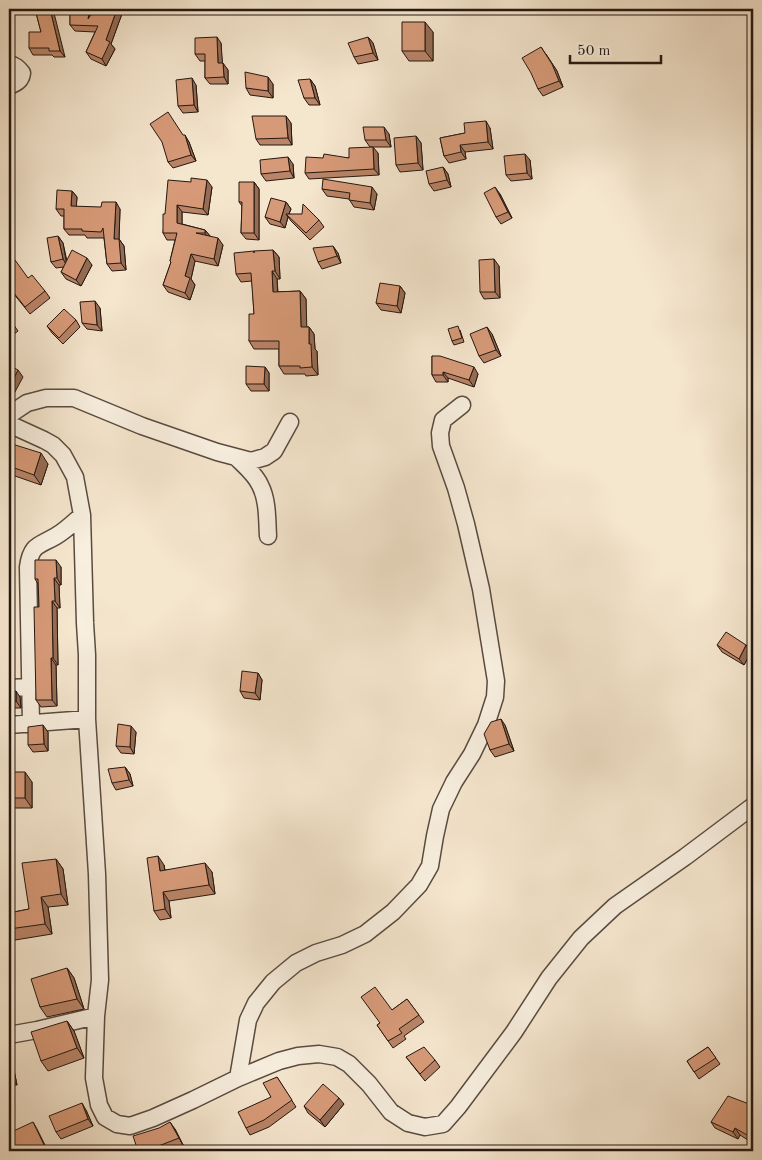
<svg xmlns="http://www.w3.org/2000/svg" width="762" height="1160" font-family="'Old Standard TT',serif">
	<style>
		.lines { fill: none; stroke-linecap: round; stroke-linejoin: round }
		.minor-casing { stroke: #594b40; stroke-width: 19 }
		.minor { stroke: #f8efdf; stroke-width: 16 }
		.wall { fill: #b98467; stroke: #251711 }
		.shaded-wall { fill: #966c54; stroke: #251711 }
		.building { fill: #d79a78; stroke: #251711 }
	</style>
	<rect width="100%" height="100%" fill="#f5e6ce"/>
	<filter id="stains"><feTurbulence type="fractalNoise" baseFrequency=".004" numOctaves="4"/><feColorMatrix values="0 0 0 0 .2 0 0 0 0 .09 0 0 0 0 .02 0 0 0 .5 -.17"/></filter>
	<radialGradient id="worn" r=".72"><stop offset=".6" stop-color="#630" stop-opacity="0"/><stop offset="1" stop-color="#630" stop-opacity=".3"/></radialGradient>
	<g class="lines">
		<g class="minor-casing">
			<path id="minor" d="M 9,64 C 15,65 18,68 22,73 C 21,81 16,83 9,86
				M 9,415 L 27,403 L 46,398 L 74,398 L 142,426 L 217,452 L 251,461 L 265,457 L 274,451 L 290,422
				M 9,424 L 44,440 L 53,445 L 63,455 L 75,477 L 82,515 L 85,623 L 87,655 L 87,719 L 97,874 L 100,980 L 96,1016 L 94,1078 L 99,1105 L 105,1117 L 117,1124 L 130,1126 L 153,1118 L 193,1100 L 238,1078 L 279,1061 L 298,1056 L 319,1054 L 337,1057 L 349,1064 L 369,1084 L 391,1112 L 408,1123 L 425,1127 L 443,1124 L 458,1107 L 514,1032 L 549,978 L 581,938 L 615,906 L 685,857 L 753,806
				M 237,458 C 245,466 255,474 260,485 C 268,500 267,520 268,536
				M 9,688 L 30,687
				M 31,724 L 28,567 C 31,544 39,546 56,536 C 66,530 73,523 82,515
				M 9,725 L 87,719
				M 9,1035 L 37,1030 L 96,1016
				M 238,1078 L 248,1020 L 256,1003 L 273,982 L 296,963 L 316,953 L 342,945 L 365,934 L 393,912 L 419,885 L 430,866 L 435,836 L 441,809 L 454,782 L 472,754 L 486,725 L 495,697 L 496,681 L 481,589 L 466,524 L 456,488 L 441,446 L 440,433 L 443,420 L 462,405"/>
		</g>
		<use href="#minor" class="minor"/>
	</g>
	<path class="wall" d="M 35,9 L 65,57 L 54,57 L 52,55 L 33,55 L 29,48 L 41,32 Z
		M 70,9 L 121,9 L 123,11 L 111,44 L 115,49 L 106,66 L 91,59 L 86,52 L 95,32 L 75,31 L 70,25 Z
		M 433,32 L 433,61 L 409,61 L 402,51 Z
		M 368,37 L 373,43 L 378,60 L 358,64 L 354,57 Z
		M 221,43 L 222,63 L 228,70 L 228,84 L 210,84 L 205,78 L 205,61 L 200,61 L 195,54 Z
		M 546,54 L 557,71 L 563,87 L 543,96 L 538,89 Z
		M 310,79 L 315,86 L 320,105 L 309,105 L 304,98 Z
		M 273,84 L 273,98 L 250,95 L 246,88 Z
		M 196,85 L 198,112 L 183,113 L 178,106 Z
		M 291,123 L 292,145 L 260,145 L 256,139 Z
		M 490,128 L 493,149 L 465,152 L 466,159 L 449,163 L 444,156 L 440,138 Z
		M 389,134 L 391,147 L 370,147 L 365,140 Z
		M 183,135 L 189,142 L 196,161 L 173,168 L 168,162 Z
		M 416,136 L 421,143 L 423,170 L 400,172 L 396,165 Z
		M 378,153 L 379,175 L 309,179 L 305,173 L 323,158 L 349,158 Z
		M 530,160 L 532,179 L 511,181 L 506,175 Z
		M 293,164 L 294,178 L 266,181 L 261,174 Z
		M 443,167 L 448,174 L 451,187 L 434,191 L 429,184 Z
		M 191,182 L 212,187 L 208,215 L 182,212 L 182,224 L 205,230 L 210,236 L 223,245 L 218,266 L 195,261 L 191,279 L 195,285 L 190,300 L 168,292 L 163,285 L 171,262 L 170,261 L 175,240 L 167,240 L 163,233 L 165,214 Z
		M 254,182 L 259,189 L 259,240 L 246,239 L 241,233 L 242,206 L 239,202 Z
		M 322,189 L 377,194 L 374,210 L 354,207 L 349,199 L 327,196 Z
		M 72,191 L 77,197 L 76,207 L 120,209 L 119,239 L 124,246 L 126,270 L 112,271 L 107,264 L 104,238 L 87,238 L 85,235 L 69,235 L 64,229 L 64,216 L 61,216 L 56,209 Z
		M 500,194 L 512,218 L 501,224 L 496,217 Z
		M 286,202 L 291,209 L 289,214 L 319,220 L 324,227 L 310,240 L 291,221 L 288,217 L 285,228 L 270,224 L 265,217 Z
		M 58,236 L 63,243 L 67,261 L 92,265 L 81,286 L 66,279 L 61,272 L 64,267 L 56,268 L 51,262 Z
		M 273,250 L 279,257 L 280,279 L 277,279 L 278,292 L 300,291 L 306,299 L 306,327 L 309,327 L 314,334 L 315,349 L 317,351 L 318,375 L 306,376 L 305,374 L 284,374 L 279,366 L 279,349 L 254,349 L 249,341 L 254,314 L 252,281 L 241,282 L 236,274 Z
		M 338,253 L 341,263 L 322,269 L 318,262 Z
		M 9,261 L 28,278 L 45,291 L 50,298 L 30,314 L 9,288 Z
		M 499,266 L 500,298 L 484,299 L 480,292 Z
		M 400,286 L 405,293 L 401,313 L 381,310 L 376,303 Z
		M 100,308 L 102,331 L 87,329 L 82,323 Z
		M 9,318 L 18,331 L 9,338 Z
		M 76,320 L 80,327 L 63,344 L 52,333 L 47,326 Z
		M 460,330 L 464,342 L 454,345 L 452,341 Z
		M 492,334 L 501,356 L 484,363 L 479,356 Z
		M 432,356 L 478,374 L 474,387 L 448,378 L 448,382 L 436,382 L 432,375 Z
		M 265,367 L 269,373 L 269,391 L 251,391 L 246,384 Z
		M 9,455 L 48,464 L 41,485 L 12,475 L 9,470 Z
		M 61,567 L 61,585 L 59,585 L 60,608 L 57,608 L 58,665 L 56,665 L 57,706 L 41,707 L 36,700 L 39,607 L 38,584 L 35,579 Z
		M 717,645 L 746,645 L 751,652 L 744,665 L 722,652 Z
		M 258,673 L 262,680 L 260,700 L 244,698 L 240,691 Z
		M 9,691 L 20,697 L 21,708 L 9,708 Z
		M 505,725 L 514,751 L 495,757 L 490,750 Z
		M 48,732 L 48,751 L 33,752 L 28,745 Z
		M 136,732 L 134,754 L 121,753 L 116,746 Z
		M 125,767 L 130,774 L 133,786 L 116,790 L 112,783 Z
		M 9,772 L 32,782 L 32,808 L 9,808 Z
		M 56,859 L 63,869 L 68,905 L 48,907 L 52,934 L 9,941 L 9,913 L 29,909 Z
		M 164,865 L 165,870 L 212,872 L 215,894 L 169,901 L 171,918 L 160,920 L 154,911 Z
		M 67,968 L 74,978 L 84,1009 L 47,1017 L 40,1007 Z
		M 407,999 L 424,1022 L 404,1036 L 406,1039 L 393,1048 L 377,1025 L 380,1023 L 392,1010 Z
		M 67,1021 L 74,1031 L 84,1058 L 48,1071 L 41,1061 Z
		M 708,1047 L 720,1064 L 699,1079 L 687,1061 Z
		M 406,1057 L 435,1060 L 440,1067 L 425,1081 Z
		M 9,1063 L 14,1070 L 17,1085 L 9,1086 Z
		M 277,1077 L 296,1107 L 269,1127 L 250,1135 L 246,1128 L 271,1097 Z
		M 344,1104 L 325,1127 L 308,1113 L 304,1106 Z
		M 86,1110 L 93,1126 L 61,1139 L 56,1132 Z
		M 753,1110 L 753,1151 L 751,1142 L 740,1135 L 738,1139 L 715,1128 L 711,1122 Z
		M 175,1129 L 183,1145 L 168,1151 L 138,1151 Z"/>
	<path class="shaded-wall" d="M 50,9 L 53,9 L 65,57 L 60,51 Z
		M 90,9 L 96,9 L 93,26 L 88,19 Z
		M 117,9 L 121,9 L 123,11 L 111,44 L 115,49 L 106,66 L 102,59 L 106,40 Z
		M 425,22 L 433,32 L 433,61 L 425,51 Z
		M 217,37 L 221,43 L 223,70 L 218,63 Z
		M 368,37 L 373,43 L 378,60 L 373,53 Z
		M 541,47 L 557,71 L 563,87 L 559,81 Z
		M 223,63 L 228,70 L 228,84 L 224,77 Z
		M 268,77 L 273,84 L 273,98 L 268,91 Z
		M 192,78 L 196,85 L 198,112 L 194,105 Z
		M 310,79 L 315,86 L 320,105 L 315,98 Z
		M 286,116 L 291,123 L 292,145 L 288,138 Z
		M 486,121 L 490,128 L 493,149 L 488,142 Z
		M 384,127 L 389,134 L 391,147 L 386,140 Z
		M 185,135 L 189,142 L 196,161 L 191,155 Z
		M 416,136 L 421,143 L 423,170 L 418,163 Z
		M 460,145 L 465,152 L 466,159 L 461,152 Z
		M 373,147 L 378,153 L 379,175 L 374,169 Z
		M 525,154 L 530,160 L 532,179 L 527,173 Z
		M 288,157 L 293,164 L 294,178 L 290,171 Z
		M 443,167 L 448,174 L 451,187 L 447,180 Z
		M 207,180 L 212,187 L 208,215 L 203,209 Z
		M 254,182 L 259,189 L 259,240 L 254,233 Z
		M 372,187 L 377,194 L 374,210 L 370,203 Z
		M 495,187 L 500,194 L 512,218 L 508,212 Z
		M 72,191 L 77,197 L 76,213 L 71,206 Z
		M 116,202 L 120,209 L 119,239 L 124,246 L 126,270 L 121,263 L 114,239 Z
		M 286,202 L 291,209 L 288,216 L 286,214 L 288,217 L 285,228 L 280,222 Z
		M 177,205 L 182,212 L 182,229 L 177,223 Z
		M 205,230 L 210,236 L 209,240 L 205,233 Z
		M 58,236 L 63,243 L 67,266 L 63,259 Z
		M 218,238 L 223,245 L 218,266 L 214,259 Z
		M 333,246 L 338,253 L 341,263 L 337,256 Z
		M 273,250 L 279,257 L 280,279 L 275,271 Z
		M 191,254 L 195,261 L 191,279 L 195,285 L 190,300 L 185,293 L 185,276 Z
		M 87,258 L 92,265 L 81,286 L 76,280 Z
		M 494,259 L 499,266 L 500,298 L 495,292 Z
		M 272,271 L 277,279 L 278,300 L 273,292 Z
		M 400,286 L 405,293 L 401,313 L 397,306 Z
		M 300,291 L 306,299 L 307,334 L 301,327 Z
		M 95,301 L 100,308 L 102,331 L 97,325 Z
		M 309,327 L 314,334 L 315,349 L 317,351 L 318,375 L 312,367 L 309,344 Z
		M 487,327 L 492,334 L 501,356 L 496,350 Z
		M 265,367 L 269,373 L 269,391 L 264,384 Z
		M 474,367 L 478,374 L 474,387 L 469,380 Z
		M 18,370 L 23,377 L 9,403 L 9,388 Z
		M 443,372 L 448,378 L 448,382 L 443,375 Z
		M 41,453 L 48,464 L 41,485 L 34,475 Z
		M 56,560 L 61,567 L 61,585 L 57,578 Z
		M 54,578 L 59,585 L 60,608 L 55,601 Z
		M 52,601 L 57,608 L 58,665 L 53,658 Z
		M 746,645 L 751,652 L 744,665 L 739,659 Z
		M 51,658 L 56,665 L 57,706 L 52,700 Z
		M 258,673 L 262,680 L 260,700 L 255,693 Z
		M 16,691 L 20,697 L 21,708 L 16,701 Z
		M 501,719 L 505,725 L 514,751 L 509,744 Z
		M 43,725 L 48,732 L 48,751 L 44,744 Z
		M 131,726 L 136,732 L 134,754 L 130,747 Z
		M 125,767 L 130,774 L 133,786 L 129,780 Z
		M 25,772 L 32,782 L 32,808 L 25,798 Z
		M 158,856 L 164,865 L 166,880 L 160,871 Z
		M 56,859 L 63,869 L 68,905 L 61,894 Z
		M 205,863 L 212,872 L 215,894 L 209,885 Z
		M 163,892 L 169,901 L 171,918 L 165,909 Z
		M 41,897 L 48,907 L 52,934 L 45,924 Z
		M 67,968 L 74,978 L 84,1009 L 77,999 Z
		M 67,1021 L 74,1031 L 84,1058 L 77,1048 Z
		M 9,1063 L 14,1070 L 17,1085 L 12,1078 Z
		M 339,1098 L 344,1104 L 325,1127 L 320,1120 Z
		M 82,1103 L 86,1110 L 93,1126 L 88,1119 Z
		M 749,1104 L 753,1110 L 753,1112 L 747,1108 Z
		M 33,1122 L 37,1129 L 48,1151 L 47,1151 Z
		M 170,1122 L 175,1129 L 183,1145 L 179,1138 Z
		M 735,1128 L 740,1135 L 738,1139 L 733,1132 Z"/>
	<path class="building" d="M 35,9 L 50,9 L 60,51 L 49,51 L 49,48 L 29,48 L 29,32 L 41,32 Z
		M 70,9 L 90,9 L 88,19 L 95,9 L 117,9 L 106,40 L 110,42 L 102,59 L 86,52 L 98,26 L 70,25 Z
		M 402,22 L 425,22 L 425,51 L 402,51 Z
		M 217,37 L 218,63 L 223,63 L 224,77 L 205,78 L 205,54 L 195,54 L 195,38 Z
		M 368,37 L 373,53 L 354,57 L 348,43 Z
		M 541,47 L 552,64 L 559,81 L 538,89 L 531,73 L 522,58 Z
		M 245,72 L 268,77 L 268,91 L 246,88 Z
		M 192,78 L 194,105 L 178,106 L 176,80 Z
		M 310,79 L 315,98 L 304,98 L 298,80 Z
		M 168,112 L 183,135 L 185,135 L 191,155 L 168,162 L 162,142 L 150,124 Z
		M 252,116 L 286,116 L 288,138 L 256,139 Z
		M 486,121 L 488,142 L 460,145 L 461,152 L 444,156 L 440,138 L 465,133 L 464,123 Z
		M 363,127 L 384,127 L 386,140 L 365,140 Z
		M 416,136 L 418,163 L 396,165 L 394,138 Z
		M 373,147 L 374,169 L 305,173 L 306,157 L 323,158 L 324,154 L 349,158 L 349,148 Z
		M 525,154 L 527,173 L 506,175 L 504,156 Z
		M 288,157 L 290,171 L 261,174 L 260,160 Z
		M 443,167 L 447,180 L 429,184 L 426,171 Z
		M 191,178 L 207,180 L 203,209 L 177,205 L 177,223 L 205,230 L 205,233 L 196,233 L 218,238 L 214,259 L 191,254 L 185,276 L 190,278 L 185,293 L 163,285 L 171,262 L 170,261 L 177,233 L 163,233 L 163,214 L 165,214 L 168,180 L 191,182 Z
		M 323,179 L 372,187 L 370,203 L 349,200 L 350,193 L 322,189 Z
		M 239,182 L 254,182 L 254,233 L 241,233 L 242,202 L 239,202 Z
		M 495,187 L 508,212 L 496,217 L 484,193 Z
		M 57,190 L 72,191 L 71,206 L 101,207 L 102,202 L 116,202 L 114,239 L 119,239 L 121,263 L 107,264 L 103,228 L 101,232 L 82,231 L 82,229 L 64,229 L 64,209 L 56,209 Z
		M 271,198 L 286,202 L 280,222 L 265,217 Z
		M 303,204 L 319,220 L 306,233 L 286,214 L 302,214 Z
		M 58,236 L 63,259 L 51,262 L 47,238 Z
		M 333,246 L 337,256 L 318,262 L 313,248 Z
		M 72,250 L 87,258 L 76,280 L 61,272 Z
		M 273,250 L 275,271 L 272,271 L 273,292 L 300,291 L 301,327 L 309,327 L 309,344 L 311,344 L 312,367 L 300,368 L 300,366 L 279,366 L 279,341 L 249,341 L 249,314 L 254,314 L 251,273 L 236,274 L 234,253 L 254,251 L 254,253 L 254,251 Z
		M 494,259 L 495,292 L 480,292 L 479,260 Z
		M 15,260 L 28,278 L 32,275 L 45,291 L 25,307 L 9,287 L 9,261 L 10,263 Z
		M 380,283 L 400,286 L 397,306 L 376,303 Z
		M 95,301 L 97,325 L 82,323 L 80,302 Z
		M 64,309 L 76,320 L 59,338 L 47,326 Z
		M 9,318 L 14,324 L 9,328 Z
		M 458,326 L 462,338 L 452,341 L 448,329 Z
		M 487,327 L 496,350 L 479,356 L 470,334 Z
		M 432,356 L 440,356 L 474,367 L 469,380 L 443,372 L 443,375 L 432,375 Z
		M 9,365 L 18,370 L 9,388 Z
		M 246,366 L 265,367 L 264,384 L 246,384 Z
		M 12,444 L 41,453 L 34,475 L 9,466 L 9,455 Z
		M 35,560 L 56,560 L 57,578 L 54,578 L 55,601 L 52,601 L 53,658 L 51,658 L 52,700 L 36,700 L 34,607 L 39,607 L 38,579 L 35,579 Z
		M 726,632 L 746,645 L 739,659 L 717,645 Z
		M 242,671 L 258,673 L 255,693 L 240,691 Z
		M 9,691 L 16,691 L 16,701 L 9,701 Z
		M 501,719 L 509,744 L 490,750 L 484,734 L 491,722 Z
		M 118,724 L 131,726 L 130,747 L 116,746 Z
		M 43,725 L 44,744 L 28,745 L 28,727 Z
		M 125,767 L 129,780 L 112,783 L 108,769 Z
		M 9,772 L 25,772 L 25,798 L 9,798 Z
		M 158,856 L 160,871 L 205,863 L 209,885 L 163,892 L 165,909 L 154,911 L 147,858 Z
		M 56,859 L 61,894 L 41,897 L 45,924 L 9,929 L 9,913 L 29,909 L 22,863 Z
		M 67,968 L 77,999 L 40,1007 L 31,979 Z
		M 375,987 L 392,1010 L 407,999 L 419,1015 L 399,1029 L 402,1033 L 388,1041 L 377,1025 L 380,1023 L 361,997 Z
		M 67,1021 L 77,1048 L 41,1061 L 31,1032 Z
		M 424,1047 L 435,1060 L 420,1074 L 406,1057 Z
		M 708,1047 L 716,1058 L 694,1072 L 687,1061 Z
		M 9,1063 L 12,1078 L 9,1078 Z
		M 277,1077 L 292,1100 L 264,1120 L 246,1128 L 238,1112 L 271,1097 L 263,1083 Z
		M 323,1084 L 339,1098 L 320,1120 L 304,1106 Z
		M 728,1096 L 749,1104 L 747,1108 L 753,1111 L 753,1151 L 748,1151 L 752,1138 L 735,1128 L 733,1132 L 711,1122 Z
		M 82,1103 L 88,1119 L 56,1132 L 49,1116 Z
		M 33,1122 L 47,1151 L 9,1151 L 9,1133 Z
		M 170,1122 L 179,1138 L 156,1147 L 157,1151 L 138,1151 L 133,1136 L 159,1128 Z
		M 698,1147 L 709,1151 L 696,1151 Z"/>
	<rect width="762" height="1160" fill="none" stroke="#f5e6ce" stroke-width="30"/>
	<rect x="10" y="10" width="742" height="1140" fill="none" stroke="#251711" stroke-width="2.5"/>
	<rect x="15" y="15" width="732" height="1130" fill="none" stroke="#251711"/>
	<path d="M570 55v8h91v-8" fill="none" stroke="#251711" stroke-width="2.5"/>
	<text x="577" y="55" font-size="15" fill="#251711" stroke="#f8efdf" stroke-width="4" paint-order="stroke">50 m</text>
	<rect width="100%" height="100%" filter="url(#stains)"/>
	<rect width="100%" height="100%" fill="url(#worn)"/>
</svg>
